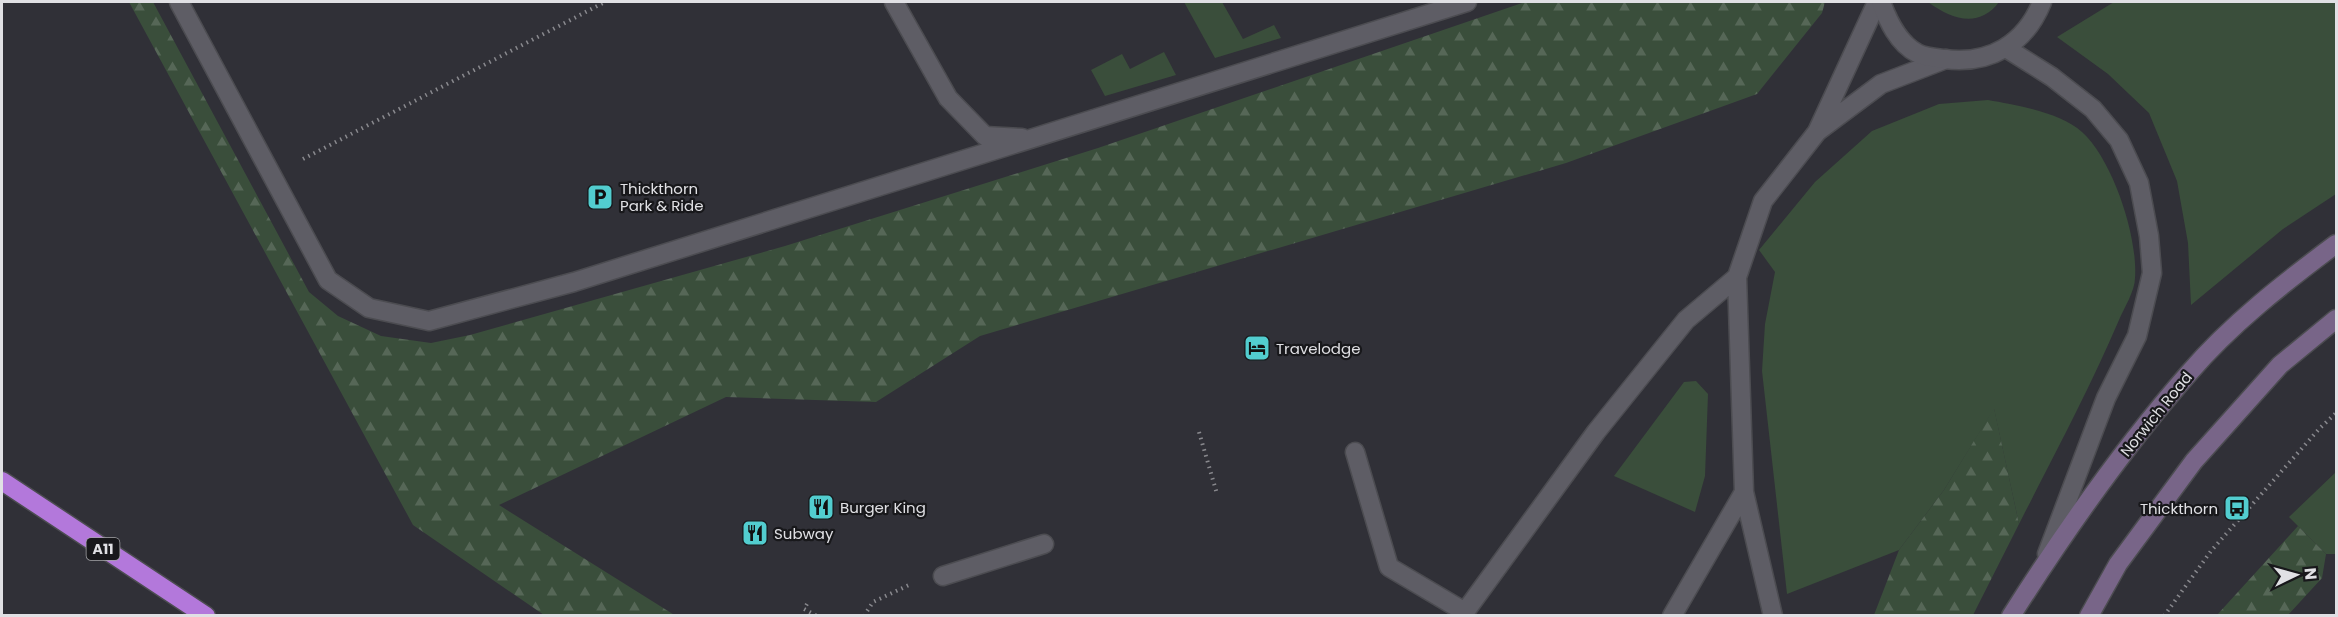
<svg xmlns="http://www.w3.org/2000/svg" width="2338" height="617" font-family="Poppins,sans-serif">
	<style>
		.green { fill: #3a4e3b }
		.forest { fill: url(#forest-firs) }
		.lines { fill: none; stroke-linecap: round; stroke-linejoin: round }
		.lane-casing { stroke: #4c4c51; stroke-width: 21 }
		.street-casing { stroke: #4c4c51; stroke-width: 21 }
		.secondary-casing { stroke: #4c4c51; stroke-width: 21 }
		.highway-casing { stroke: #4c4c51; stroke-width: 21 }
		.path { stroke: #89898e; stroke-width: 4; stroke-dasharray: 1.5 4.5; stroke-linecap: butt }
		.lane { stroke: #5e5d65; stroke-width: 18 }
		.street { stroke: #5e5d65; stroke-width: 18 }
		.secondary { stroke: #786588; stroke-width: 18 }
		.highway { stroke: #b378db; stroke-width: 18 }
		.labels { text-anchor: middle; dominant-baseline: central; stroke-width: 4.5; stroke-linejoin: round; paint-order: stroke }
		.shield { fill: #18181b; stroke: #a4a4a8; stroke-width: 1.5 }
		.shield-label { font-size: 14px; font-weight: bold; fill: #e0e0e4 }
		.poi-label { font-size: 15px; fill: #e0e0e4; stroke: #18181b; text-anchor: start }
		.street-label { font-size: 15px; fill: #e0e0e4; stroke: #18181b }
	</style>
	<defs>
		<pattern id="forest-firs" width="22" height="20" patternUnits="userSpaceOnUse" patternTransform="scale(1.5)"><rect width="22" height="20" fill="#3a4e3b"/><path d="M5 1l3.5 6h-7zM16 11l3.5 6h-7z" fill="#566757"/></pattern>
	</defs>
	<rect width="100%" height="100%" fill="#303037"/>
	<path class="green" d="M 1184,2 L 1222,2 L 1243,39 L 1274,25 L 1281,38 L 1215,58 Z
		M 1928,2 L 1999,2 C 1979,29 1951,19 1928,2 Z
		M 2114,2 L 2336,2 L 2336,194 L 2283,229 L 2191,305 L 2188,243 L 2177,181 L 2149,113 L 2108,74 L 2057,37 Z
		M 1164,52 L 1176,75 L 1105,96 L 1091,70 L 1122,54 L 1130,69 Z
		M 1988,100 C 2016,105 2060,112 2082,132 C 2113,160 2138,237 2135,278 C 2135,291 2124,308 2119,320 C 2089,390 2053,457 2019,524 L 1994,409 L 1944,490 L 1899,550 L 1787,594 L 1762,371 L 1765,324 L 1775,272 L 1759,250 L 1815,182 L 1872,131 L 1939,104 Z
		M 1696,381 L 1708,394 L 1705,476 L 1695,512 L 1614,476 L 1684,382 Z
		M 2336,472 L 2336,554 L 2326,554 L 2289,517 Z"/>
	<path class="forest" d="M 129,2 L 153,2 L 309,292 L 338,316 L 381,336 L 431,343 L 470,335 L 785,246 L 1098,148 L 1525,2 L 1825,2 L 1822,13 L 1757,94 L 1566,163 L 980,336 L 876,402 L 726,397 L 499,505 L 676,616 L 544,615 L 413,525 Z
		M 1994,408 L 2019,524 L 1973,615 L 1874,615 L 1899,550 L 1944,490 Z
		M 2298,526 L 2326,554 L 2322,578 L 2288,615 L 2217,615 Z"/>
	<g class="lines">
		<g class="lane-casing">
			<path id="lane" d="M 179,2 L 328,280 L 369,308 L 429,321 L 574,282 L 1467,2
				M 894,2 L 948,98 L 985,136 L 1022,138
				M 1818,131 L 1881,84 L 1946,59
				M 1355,452 L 1389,567 L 1465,612
				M 943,576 L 1044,544
				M 1462,616 L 1596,432 L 1686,320 L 1737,277
				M 1672,616 L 1744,492
				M 1773,616 L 1744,492 L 1737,277 L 1763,201 L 1817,132 L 1877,2"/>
		</g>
		<g class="street-casing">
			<path id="street" d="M 1881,2 C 1888,21 1898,43 1917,53 C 1924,57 1936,58 1944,59 C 1990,65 2025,44 2042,2
				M 2006,48 L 2052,77 L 2093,109 L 2119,140 L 2139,183 L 2149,236 L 2152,273 L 2137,336 L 2106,398 L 2047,554"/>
		</g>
		<g class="secondary-casing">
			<path id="secondary" d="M 2011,616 C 2065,531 2123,448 2189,373 C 2231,324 2285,282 2336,244
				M 2089,616 L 2118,564 L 2194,461 L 2280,365 L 2336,319"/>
		</g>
		<g class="highway-casing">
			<path id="highway" d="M 2,481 L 206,616"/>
		</g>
		<path class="path" d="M 303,159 L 605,2
			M 1199,432 L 1217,494
			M 807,604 L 804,609 L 817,616
			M 864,616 L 873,602 L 909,585
			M 2164,616 L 2211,551 L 2319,429 L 2336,413"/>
		<use href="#lane" class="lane"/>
		<use href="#street" class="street"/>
		<use href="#secondary" class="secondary"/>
		<use href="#highway" class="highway"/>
	</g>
	<defs>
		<g id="parking-square" transform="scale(1.35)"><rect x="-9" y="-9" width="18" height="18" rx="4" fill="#52cdcf" stroke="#18181b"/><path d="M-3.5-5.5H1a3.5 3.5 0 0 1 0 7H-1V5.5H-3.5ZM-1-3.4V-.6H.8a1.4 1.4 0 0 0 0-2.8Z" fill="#111"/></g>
		<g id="hotel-square" transform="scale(1.35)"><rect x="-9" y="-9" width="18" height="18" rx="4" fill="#52cdcf" stroke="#18181b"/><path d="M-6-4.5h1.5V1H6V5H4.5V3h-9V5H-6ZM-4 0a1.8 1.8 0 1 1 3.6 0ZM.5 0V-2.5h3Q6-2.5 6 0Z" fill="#111"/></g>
		<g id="restaurant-square" transform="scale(1.35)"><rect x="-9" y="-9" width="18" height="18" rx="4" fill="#52cdcf" stroke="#18181b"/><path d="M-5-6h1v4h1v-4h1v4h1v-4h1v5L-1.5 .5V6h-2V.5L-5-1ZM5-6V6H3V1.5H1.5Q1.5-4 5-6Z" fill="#111"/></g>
		<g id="bus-square" transform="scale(1.35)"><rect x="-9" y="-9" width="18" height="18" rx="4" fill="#52cdcf" stroke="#18181b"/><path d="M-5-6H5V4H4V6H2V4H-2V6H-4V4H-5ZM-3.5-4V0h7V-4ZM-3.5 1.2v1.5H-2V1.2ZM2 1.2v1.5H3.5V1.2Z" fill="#111"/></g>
	</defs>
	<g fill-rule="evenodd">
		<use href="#parking-square" x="600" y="197"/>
		<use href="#hotel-square" x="1257" y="348"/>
		<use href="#restaurant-square" x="821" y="507"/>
		<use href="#bus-square" x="2237" y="508"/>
		<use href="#restaurant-square" x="755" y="533"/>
	</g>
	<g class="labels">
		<rect class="shield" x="86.5" y="538" width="33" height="22" rx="4.5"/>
		<g class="shield-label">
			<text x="103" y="549">A11</text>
		</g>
		<g class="poi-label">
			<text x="620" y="188">Thickthorn<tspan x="620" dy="17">Park &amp; Ride</tspan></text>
			<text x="1276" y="348">Travelodge</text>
			<text x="840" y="507">Burger King</text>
			<text x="2218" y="508" text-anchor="end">Thickthorn</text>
			<text x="774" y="533">Subway</text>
		</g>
		<g class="street-label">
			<text transform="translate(2156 414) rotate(-51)">Norwich Road</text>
		</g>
	</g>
	<rect width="2338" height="617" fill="none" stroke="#e0e0e4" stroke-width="6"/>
	<g transform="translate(2296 575) rotate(85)" stroke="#18181b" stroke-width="4.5" paint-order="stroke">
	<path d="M0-4.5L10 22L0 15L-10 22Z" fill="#e0e0e4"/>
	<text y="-9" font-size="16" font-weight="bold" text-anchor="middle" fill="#e0e0e4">N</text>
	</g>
</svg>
